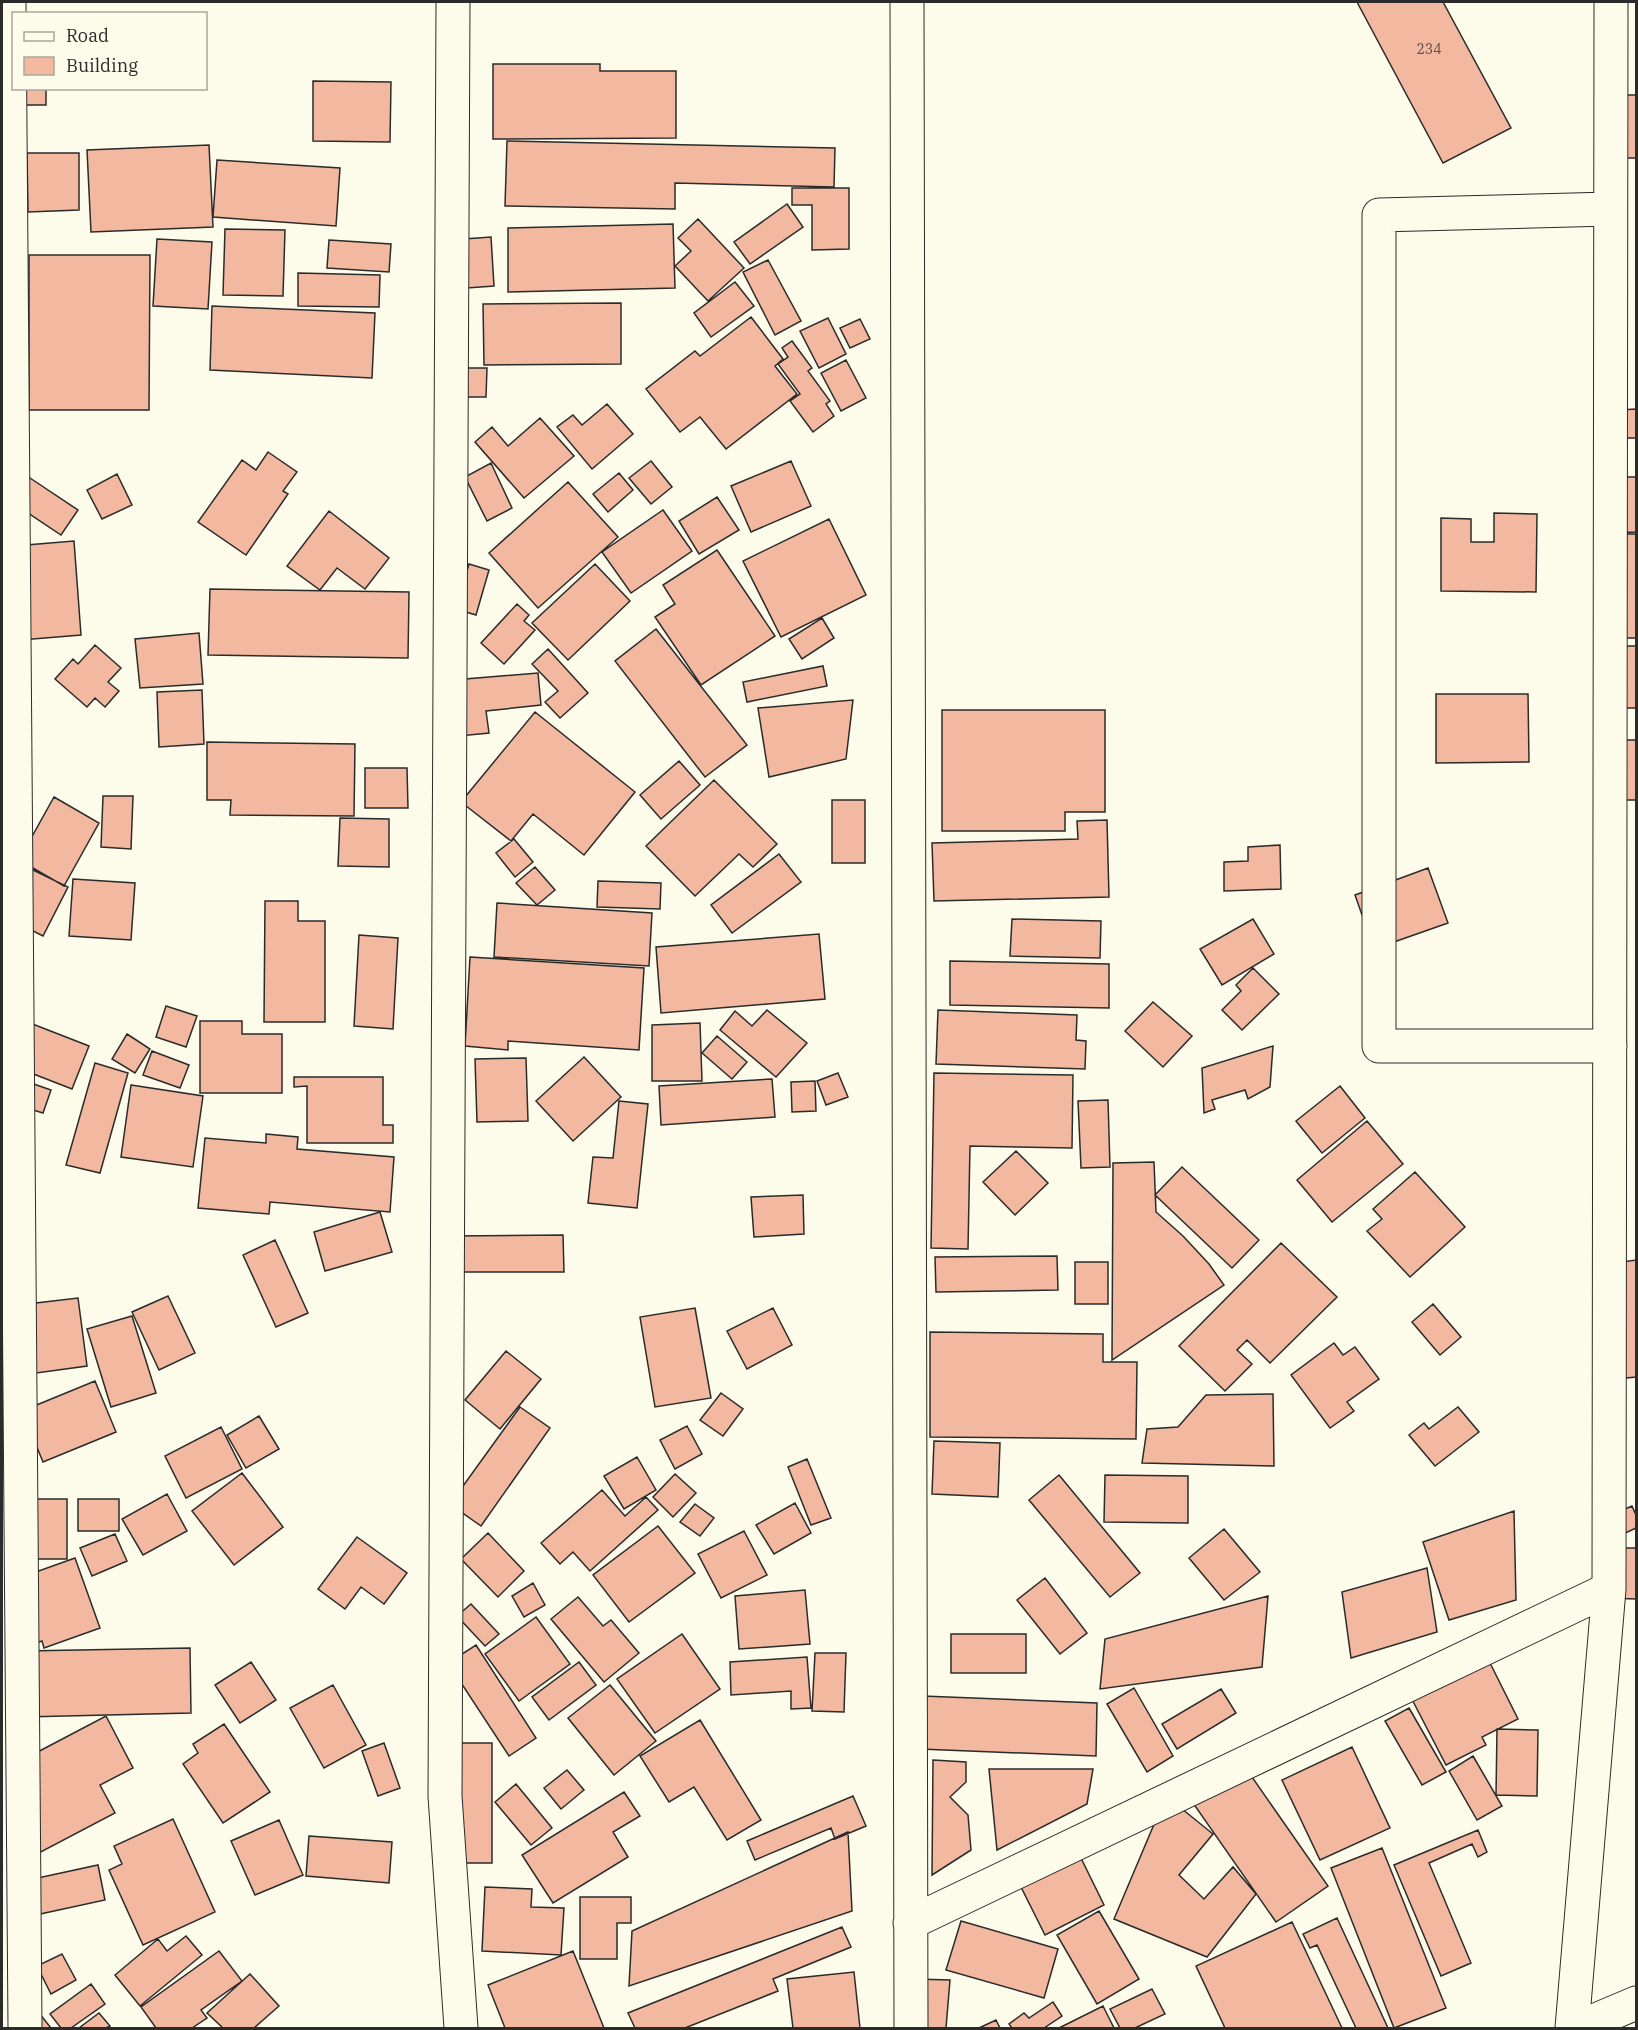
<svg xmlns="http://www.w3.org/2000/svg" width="1638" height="2030" font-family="'IBM Plex Serif',serif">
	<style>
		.building { fill: #f2b8a0; stroke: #2b2b2b; stroke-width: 1.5 }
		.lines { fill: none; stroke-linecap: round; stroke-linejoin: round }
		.minor-casing { stroke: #2b2b2b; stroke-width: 35 }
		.major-casing { stroke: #2b2b2b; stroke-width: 35 }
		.minor { stroke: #fdfbea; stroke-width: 33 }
		.major { stroke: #fdfbea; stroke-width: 33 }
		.labels { text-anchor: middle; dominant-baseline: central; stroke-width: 4.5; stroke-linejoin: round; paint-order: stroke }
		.number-label { font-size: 14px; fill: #5d4e48 }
	</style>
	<rect width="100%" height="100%" fill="#fdfbea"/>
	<path class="building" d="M 1357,2 L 1443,2 L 1511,128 L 1443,163 Z
		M 493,64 L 600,64 L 600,71 L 676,71 L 676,138 L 493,139 Z
		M 313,81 L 391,82 L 390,142 L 313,141 Z
		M 17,88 L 46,88 L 46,105 L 16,105 Z
		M 1614,95 L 1636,95 L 1636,158 L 1614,158 Z
		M 507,141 L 835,148 L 834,187 L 675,183 L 675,209 L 505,206 Z
		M 209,145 L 213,227 L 91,232 L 87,150 Z
		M 27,153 L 79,153 L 79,210 L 28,212 Z
		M 217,160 L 340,168 L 336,226 L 213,217 Z
		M 792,188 L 849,188 L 849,249 L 812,250 L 812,205 L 792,205 Z
		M 787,204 L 803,227 L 750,264 L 734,242 Z
		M 698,219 L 744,268 L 708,301 L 675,266 L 691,251 L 678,238 Z
		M 673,224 L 675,288 L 508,292 L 508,228 Z
		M 225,229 L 285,230 L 283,296 L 223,295 Z
		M 491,237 L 494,286 L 467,288 L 464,239 Z
		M 157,239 L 212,242 L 208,309 L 153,306 Z
		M 329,240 L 391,244 L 389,272 L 327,268 Z
		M 29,255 L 150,255 L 149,410 L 29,410 Z
		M 768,260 L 801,321 L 775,335 L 743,272 Z
		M 298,273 L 380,275 L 379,307 L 298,306 Z
		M 735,282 L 754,306 L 711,337 L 694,313 Z
		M 621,303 L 621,364 L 484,365 L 483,304 Z
		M 212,306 L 375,313 L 372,378 L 210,370 Z
		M 751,317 L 783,359 L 775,366 L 797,394 L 726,449 L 700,417 L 680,432 L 646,389 L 695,351 L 700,356 Z
		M 828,318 L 846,354 L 819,368 L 800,331 Z
		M 860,319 L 870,339 L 850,348 L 840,328 Z
		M 792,341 L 812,368 L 808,371 L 830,401 L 826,404 L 834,416 L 813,432 L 790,401 L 800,394 L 778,364 L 788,357 L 782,348 Z
		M 846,360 L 866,398 L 841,411 L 821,373 Z
		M 461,368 L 487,368 L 486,397 L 461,397 Z
		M 607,404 L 633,434 L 592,469 L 557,427 L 573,415 L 582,425 Z
		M 1636,409 L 1636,438 L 1620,438 L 1619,410 Z
		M 540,418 L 574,456 L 524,498 L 475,442 L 492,427 L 508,446 Z
		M 268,452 L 297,472 L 283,491 L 288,494 L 246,555 L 198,522 L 242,460 L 256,470 Z
		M 651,461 L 672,487 L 651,504 L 629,478 Z
		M 791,461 L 811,506 L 751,532 L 731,486 Z
		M 491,463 L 512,508 L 487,521 L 465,477 Z
		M 619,473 L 633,490 L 608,512 L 593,494 Z
		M 117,474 L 132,505 L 102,519 L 87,490 Z
		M 1613,477 L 1636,477 L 1636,532 L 1614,533 Z
		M 30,478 L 78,510 L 61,535 L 13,503 Z
		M 568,482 L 618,537 L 538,608 L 489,553 Z
		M 717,497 L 739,530 L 699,554 L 679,521 Z
		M 663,510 L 692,551 L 631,593 L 602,552 Z
		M 329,511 L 389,558 L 365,589 L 337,568 L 320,590 L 287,566 Z
		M 1494,513 L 1537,514 L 1536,592 L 1441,591 L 1441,518 L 1471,519 L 1471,542 L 1494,542 Z
		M 829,519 L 866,595 L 781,637 L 743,561 Z
		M 1608,534 L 1636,534 L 1636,638 L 1609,638 Z
		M 74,541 L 81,635 L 21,640 L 14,546 Z
		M 717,550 L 775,636 L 701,685 L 655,617 L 675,604 L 663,585 Z
		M 469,564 L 489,570 L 476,615 L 456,609 Z
		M 595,564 L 630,601 L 568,660 L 532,623 Z
		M 210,589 L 409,592 L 408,658 L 208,655 Z
		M 517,604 L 529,615 L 524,621 L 535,630 L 504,664 L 481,643 Z
		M 822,618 L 834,638 L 802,659 L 789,639 Z
		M 656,629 L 747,745 L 705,777 L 615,661 Z
		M 199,633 L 203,684 L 140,688 L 135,639 Z
		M 95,645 L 121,668 L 108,682 L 119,691 L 105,707 L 95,698 L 87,707 L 55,679 L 73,659 L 78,664 Z
		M 1604,646 L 1636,646 L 1636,708 L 1604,708 Z
		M 548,649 L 588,693 L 560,718 L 545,702 L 558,691 L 532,664 Z
		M 823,666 L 827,686 L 747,702 L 743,682 Z
		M 538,673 L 541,705 L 486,711 L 489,733 L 459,736 L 453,680 Z
		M 202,690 L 204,744 L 159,747 L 157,692 Z
		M 1436,694 L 1528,694 L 1529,762 L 1436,763 Z
		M 853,700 L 846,759 L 769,777 L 758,708 Z
		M 942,710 L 1105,710 L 1105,812 L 1065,812 L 1065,831 L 942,831 Z
		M 535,712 L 635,792 L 584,855 L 533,814 L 511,841 L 461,802 Z
		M 1602,740 L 1636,740 L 1636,800 L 1602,800 Z
		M 207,742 L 355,744 L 354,816 L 230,815 L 231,800 L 207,800 Z
		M 679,761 L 700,785 L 661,819 L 640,795 Z
		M 365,768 L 407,768 L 408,808 L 365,808 Z
		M 714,780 L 777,844 L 753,867 L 739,854 L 695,896 L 646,846 Z
		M 103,796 L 133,796 L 131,849 L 101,847 Z
		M 54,797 L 99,823 L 64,886 L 19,860 Z
		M 832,800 L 865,800 L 865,863 L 832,863 Z
		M 340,818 L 389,819 L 389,867 L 338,866 Z
		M 1107,820 L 1109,897 L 934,901 L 932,843 L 1078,839 L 1077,821 Z
		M 514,839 L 533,862 L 515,877 L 496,853 Z
		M 1280,845 L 1281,889 L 1224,891 L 1224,862 L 1248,861 L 1248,847 Z
		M 779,854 L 801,882 L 732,933 L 711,905 Z
		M 535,867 L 555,890 L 537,905 L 516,883 Z
		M 1428,868 L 1448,923 L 1374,949 L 1355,895 Z
		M 31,869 L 68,887 L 43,936 L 7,918 Z
		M 73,879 L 135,883 L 131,940 L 69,936 Z
		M 598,881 L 661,883 L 660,909 L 597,907 Z
		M 265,901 L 298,901 L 298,921 L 325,921 L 325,1022 L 264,1022 Z
		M 497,903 L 652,913 L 649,966 L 494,957 Z
		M 1012,919 L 1101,921 L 1100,958 L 1010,956 Z
		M 1253,919 L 1274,954 L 1222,985 L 1200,949 Z
		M 819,934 L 825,999 L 661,1013 L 656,947 Z
		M 359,935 L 398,938 L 393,1029 L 354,1026 Z
		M 470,957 L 644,968 L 639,1050 L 508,1041 L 508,1050 L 465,1046 Z
		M 950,961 L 1109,964 L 1109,1008 L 950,1005 Z
		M 1253,968 L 1279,994 L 1242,1030 L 1222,1010 L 1241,991 L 1236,985 Z
		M 1153,1002 L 1192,1036 L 1163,1067 L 1125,1031 Z
		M 166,1006 L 197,1016 L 186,1047 L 156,1037 Z
		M 767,1010 L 807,1043 L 776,1077 L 720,1030 L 735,1011 L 752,1026 Z
		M 938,1010 L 1077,1015 L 1076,1040 L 1086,1041 L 1085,1069 L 936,1064 Z
		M 200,1021 L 242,1021 L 242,1034 L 282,1034 L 282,1093 L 200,1093 Z
		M 30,1023 L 89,1046 L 72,1089 L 13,1066 Z
		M 700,1023 L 702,1081 L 652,1081 L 652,1025 Z
		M 127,1034 L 150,1049 L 135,1073 L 112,1059 Z
		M 717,1036 L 747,1062 L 732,1079 L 702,1053 Z
		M 1273,1046 L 1270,1087 L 1248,1099 L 1245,1090 L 1212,1100 L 1215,1109 L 1204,1113 L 1202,1068 Z
		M 152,1051 L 189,1065 L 180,1088 L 143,1075 Z
		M 584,1057 L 621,1097 L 573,1141 L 536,1101 Z
		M 526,1058 L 528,1121 L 477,1122 L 475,1059 Z
		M 95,1063 L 128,1073 L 100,1173 L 66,1165 Z
		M 838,1073 L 848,1097 L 826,1105 L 817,1081 Z
		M 934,1073 L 1073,1075 L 1072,1148 L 970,1146 L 968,1249 L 931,1248 Z
		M 294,1077 L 383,1077 L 383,1125 L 393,1125 L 393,1143 L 307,1143 L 307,1086 L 294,1087 Z
		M 772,1079 L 775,1117 L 661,1125 L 659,1086 Z
		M 25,1081 L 51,1090 L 43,1113 L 17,1105 Z
		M 815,1081 L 816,1111 L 792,1112 L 791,1082 Z
		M 131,1085 L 203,1096 L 193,1167 L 121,1157 Z
		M 1340,1086 L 1365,1118 L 1322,1153 L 1296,1121 Z
		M 1108,1100 L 1110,1167 L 1081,1168 L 1078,1101 Z
		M 619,1101 L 648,1104 L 637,1208 L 588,1203 L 593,1157 L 613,1158 Z
		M 1367,1121 L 1403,1164 L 1332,1222 L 1297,1180 Z
		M 266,1134 L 298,1137 L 297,1149 L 394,1157 L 390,1212 L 270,1202 L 269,1214 L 198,1208 L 205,1138 L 266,1143 Z
		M 1016,1151 L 1048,1183 L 1015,1215 L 983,1182 Z
		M 1154,1162 L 1156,1212 L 1183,1236 L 1209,1264 L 1224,1285 L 1112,1360 L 1113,1163 Z
		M 1182,1167 L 1259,1240 L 1232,1268 L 1155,1195 Z
		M 1415,1172 L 1465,1227 L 1410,1277 L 1367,1231 L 1382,1219 L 1373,1209 Z
		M 803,1195 L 804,1234 L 754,1237 L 751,1197 Z
		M 380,1212 L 392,1252 L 325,1271 L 314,1232 Z
		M 563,1235 L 564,1272 L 452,1272 L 452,1236 Z
		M 275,1240 L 308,1313 L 276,1327 L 243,1255 Z
		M 1281,1243 L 1337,1297 L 1270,1363 L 1247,1340 L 1237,1350 L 1252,1364 L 1225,1391 L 1179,1346 Z
		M 1057,1256 L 1058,1290 L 936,1292 L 935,1257 Z
		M 1636,1260 L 1636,1377 L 1616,1379 L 1600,1265 Z
		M 1075,1262 L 1108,1262 L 1108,1304 L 1075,1304 Z
		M 168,1296 L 195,1353 L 159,1370 L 132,1312 Z
		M 78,1298 L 87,1366 L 29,1374 L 19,1305 Z
		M 1433,1304 L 1461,1337 L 1440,1355 L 1412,1322 Z
		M 695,1308 L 711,1398 L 655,1407 L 640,1317 Z
		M 773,1308 L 792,1345 L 747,1369 L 727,1331 Z
		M 132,1316 L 156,1393 L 111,1407 L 87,1329 Z
		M 930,1332 L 1103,1334 L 1103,1362 L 1137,1362 L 1136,1439 L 930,1437 Z
		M 1334,1343 L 1343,1355 L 1355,1347 L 1379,1379 L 1347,1402 L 1354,1411 L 1330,1428 L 1291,1375 Z
		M 506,1351 L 541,1379 L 500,1429 L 465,1400 Z
		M 95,1381 L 116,1432 L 43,1462 L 22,1411 Z
		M 721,1393 L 743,1409 L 723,1436 L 700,1420 Z
		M 1273,1394 L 1274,1466 L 1142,1463 L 1147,1429 L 1178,1427 L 1206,1395 Z
		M 520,1407 L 550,1428 L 481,1526 L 450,1504 Z
		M 1458,1407 L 1479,1432 L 1435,1466 L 1409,1435 L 1424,1423 L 1429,1429 Z
		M 259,1416 L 279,1449 L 246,1468 L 227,1435 Z
		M 687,1426 L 702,1454 L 675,1469 L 660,1440 Z
		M 221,1427 L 242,1469 L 186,1498 L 165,1456 Z
		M 934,1441 L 1000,1443 L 998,1497 L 932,1494 Z
		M 637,1457 L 656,1490 L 624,1509 L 604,1476 Z
		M 807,1459 L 831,1518 L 811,1525 L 788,1467 Z
		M 242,1473 L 283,1527 L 234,1565 L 192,1511 Z
		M 675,1474 L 696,1493 L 673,1517 L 653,1497 Z
		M 1059,1475 L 1140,1573 L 1110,1597 L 1029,1500 Z
		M 1105,1475 L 1188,1476 L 1188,1523 L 1104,1522 Z
		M 602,1490 L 625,1516 L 646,1497 L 658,1510 L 590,1571 L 573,1552 L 560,1564 L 541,1543 Z
		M 167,1494 L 187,1531 L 143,1555 L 122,1519 Z
		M 15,1499 L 67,1499 L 67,1559 L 15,1559 Z
		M 78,1499 L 119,1499 L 119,1531 L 78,1531 Z
		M 795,1503 L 811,1533 L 774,1554 L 756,1525 Z
		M 695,1504 L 714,1518 L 700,1536 L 680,1522 Z
		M 1632,1506 L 1636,1515 L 1636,1528 L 1617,1537 L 1608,1516 Z
		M 1514,1511 L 1516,1600 L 1449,1620 L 1423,1542 Z
		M 658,1526 L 695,1573 L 629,1622 L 593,1575 Z
		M 1224,1529 L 1260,1572 L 1224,1600 L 1189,1558 Z
		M 744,1531 L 767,1575 L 721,1598 L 698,1554 Z
		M 488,1533 L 524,1571 L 498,1597 L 461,1559 Z
		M 115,1534 L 127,1561 L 92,1576 L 80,1548 Z
		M 357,1537 L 407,1573 L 384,1604 L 361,1587 L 345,1609 L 318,1589 Z
		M 1608,1548 L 1636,1548 L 1636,1599 L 1607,1598 Z
		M 75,1558 L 100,1628 L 44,1648 L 42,1641 L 27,1646 L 19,1578 Z
		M 1427,1568 L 1437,1632 L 1351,1658 L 1342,1592 Z
		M 1045,1578 L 1087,1633 L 1060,1654 L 1017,1600 Z
		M 533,1583 L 545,1605 L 524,1617 L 512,1596 Z
		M 805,1590 L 810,1644 L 739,1649 L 735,1596 Z
		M 1268,1596 L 1262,1667 L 1100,1689 L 1105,1639 Z
		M 578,1597 L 603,1626 L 611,1620 L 639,1653 L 604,1682 L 551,1619 Z
		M 471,1604 L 499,1634 L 485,1646 L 457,1616 Z
		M 536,1617 L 570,1664 L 519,1701 L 485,1654 Z
		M 682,1634 L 720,1689 L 655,1733 L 617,1679 Z
		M 951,1634 L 1026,1634 L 1026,1673 L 951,1673 Z
		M 476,1645 L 536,1738 L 509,1756 L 448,1663 Z
		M 190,1648 L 191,1713 L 24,1717 L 23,1651 Z
		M 815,1653 L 846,1653 L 844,1712 L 812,1711 Z
		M 807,1657 L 811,1708 L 791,1709 L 791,1691 L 731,1695 L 730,1662 Z
		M 1487,1657 L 1518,1719 L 1482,1737 L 1486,1745 L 1446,1765 L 1404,1684 Z
		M 251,1662 L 276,1700 L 240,1723 L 215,1685 Z
		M 579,1662 L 596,1685 L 549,1720 L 532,1697 Z
		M 333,1685 L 366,1745 L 324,1768 L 290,1708 Z
		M 610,1685 L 656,1741 L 614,1775 L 568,1718 Z
		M 1134,1688 L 1173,1756 L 1147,1772 L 1107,1704 Z
		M 1221,1689 L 1236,1713 L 1177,1749 L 1162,1724 Z
		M 922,1696 L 1097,1703 L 1096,1756 L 920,1749 Z
		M 1409,1708 L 1446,1772 L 1422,1785 L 1385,1721 Z
		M 106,1716 L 133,1768 L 100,1785 L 115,1813 L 37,1854 L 11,1766 Z
		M 700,1720 L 761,1820 L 727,1840 L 694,1787 L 669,1802 L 640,1756 Z
		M 224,1724 L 270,1792 L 223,1823 L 183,1764 L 198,1753 L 193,1744 Z
		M 1497,1729 L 1538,1730 L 1537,1796 L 1496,1795 Z
		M 384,1743 L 400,1788 L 378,1796 L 362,1751 Z
		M 449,1743 L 492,1743 L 492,1863 L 461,1863 Z
		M 1352,1747 L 1390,1828 L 1320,1860 L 1282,1780 Z
		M 1473,1756 L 1502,1806 L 1477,1820 L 1449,1771 Z
		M 933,1760 L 966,1762 L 966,1782 L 950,1797 L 968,1815 L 971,1850 L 932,1875 Z
		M 1245,1767 L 1328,1886 L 1276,1922 L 1193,1803 Z
		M 989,1769 L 1093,1769 L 1087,1804 L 997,1850 Z
		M 567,1770 L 584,1790 L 561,1809 L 544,1788 Z
		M 516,1784 L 552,1828 L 531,1845 L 495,1802 Z
		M 624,1792 L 640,1816 L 613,1832 L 628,1857 L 553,1903 L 522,1855 Z
		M 853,1796 L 866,1826 L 835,1839 L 831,1828 L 755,1860 L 747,1841 Z
		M 1166,1796 L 1213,1834 L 1179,1875 L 1204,1899 L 1233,1867 L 1256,1894 L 1207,1957 L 1114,1919 Z
		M 173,1819 L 215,1912 L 143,1945 L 109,1870 L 122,1864 L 114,1846 Z
		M 279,1820 L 303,1875 L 255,1895 L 231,1841 Z
		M 1478,1830 L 1487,1852 L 1478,1857 L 1472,1844 L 1429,1863 L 1471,1963 L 1441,1976 L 1394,1865 Z
		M 848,1832 L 852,1911 L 629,1986 L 632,1931 Z
		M 309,1836 L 392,1842 L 389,1883 L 306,1876 Z
		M 1382,1848 L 1446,2008 L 1394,2028 L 1331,1868 Z
		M 1077,1850 L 1104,1905 L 1045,1935 L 1017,1879 Z
		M 98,1865 L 105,1900 L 17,1919 L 10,1884 Z
		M 485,1887 L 532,1889 L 531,1907 L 564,1908 L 561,1955 L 482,1951 Z
		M 580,1897 L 631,1897 L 631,1923 L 617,1923 L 617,1959 L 580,1959 Z
		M 1099,1911 L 1139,1979 L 1097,2004 L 1057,1935 Z
		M 1337,1918 L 1388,2028 L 1356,2028 L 1317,1945 L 1310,1948 L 1303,1934 Z
		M 961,1921 L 1058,1949 L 1044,1998 L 946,1970 Z
		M 1292,1922 L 1342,2028 L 1225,2028 L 1196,1966 Z
		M 842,1927 L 851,1947 L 773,1979 L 778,1991 L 685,2028 L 635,2028 L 628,2013 Z
		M 186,1936 L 202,1955 L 140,2006 L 115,1975 L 158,1939 L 167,1951 Z
		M 219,1951 L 242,1981 L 201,2010 L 207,2018 L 192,2028 L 156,2028 L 141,2007 Z
		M 573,1951 L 604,2028 L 505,2028 L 488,1985 Z
		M 62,1954 L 76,1980 L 51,1994 L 37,1966 Z
		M 854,1972 L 860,2028 L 793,2028 L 787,1979 Z
		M 250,1974 L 279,2006 L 254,2028 L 223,2028 L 207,2013 Z
		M 914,1979 L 950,1980 L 946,2028 L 915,2028 Z
		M 91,1984 L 105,2004 L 71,2028 L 61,2028 L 50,2014 Z
		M 1152,1989 L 1165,2014 L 1135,2028 L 1120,2028 L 1110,2009 Z
		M 1053,2002 L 1062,2016 L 1044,2028 L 1012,2028 L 1009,2024 L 1024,2013 L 1029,2018 Z
		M 1103,2006 L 1114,2028 L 1059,2028 Z
		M 39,2013 L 51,2028 L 31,2028 Z
		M 99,2013 L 110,2026 L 106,2028 L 79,2028 Z
		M 996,2020 L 1000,2028 L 979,2028 Z"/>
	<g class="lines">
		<g class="minor-casing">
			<path id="minor" d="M 9,2 L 25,2028
				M 453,2 L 445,1796 L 461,2028
				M 907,2 L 911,2028
				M 1610,1046 L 1379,1046 L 1379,215 L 1610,209
				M 910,1923 L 1609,1589
				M 1572,2028 L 1609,1589 L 1611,2"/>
		</g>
		<g class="major-casing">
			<path id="major" d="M 1577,2028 L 1636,2003"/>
		</g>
		<use href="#minor" class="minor"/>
		<use href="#major" class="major"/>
	</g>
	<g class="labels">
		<g class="number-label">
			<text x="1429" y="49">234</text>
		</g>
	</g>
	<rect width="1638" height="2030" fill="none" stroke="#2b2b2b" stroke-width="6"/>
	<rect x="12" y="12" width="195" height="78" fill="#fdfbea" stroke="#a9a89e" stroke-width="1.5"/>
	<rect x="24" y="32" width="30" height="9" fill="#fdfbea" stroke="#a9a89e" stroke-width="1.5"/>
	<text x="66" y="42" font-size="18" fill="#2b2b2b">Road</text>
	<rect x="24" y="57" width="30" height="18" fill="#f2b8a0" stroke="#a9a89e" stroke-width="1.5"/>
	<text x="66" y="72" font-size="18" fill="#2b2b2b">Building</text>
</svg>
